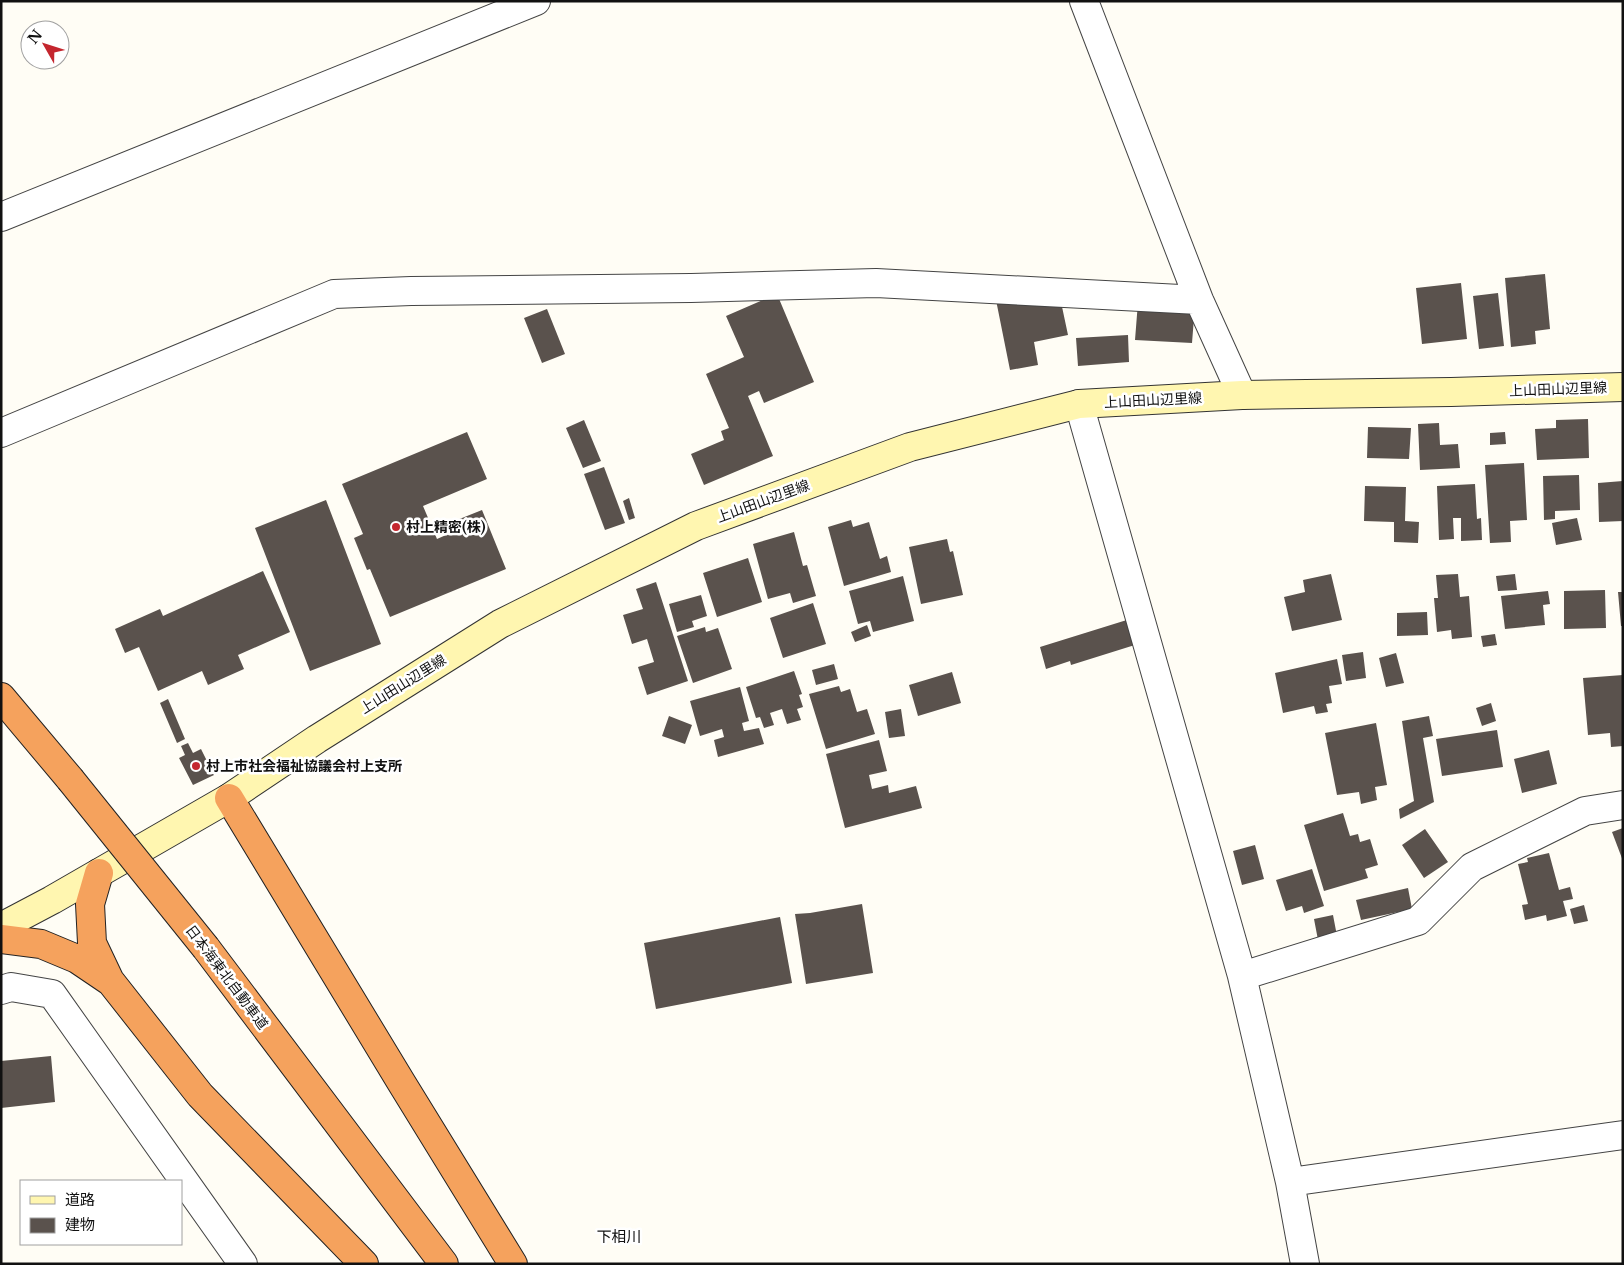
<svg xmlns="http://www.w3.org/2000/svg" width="1624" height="1265" font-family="'Libre Baskerville','Noto Sans JP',serif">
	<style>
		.building { fill: #5a524d }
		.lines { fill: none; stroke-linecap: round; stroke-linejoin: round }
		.minor-casing { stroke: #444; stroke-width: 30 }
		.secondary-casing { stroke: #333; stroke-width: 30 }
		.motorway-casing { stroke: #222; stroke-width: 30 }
		.minor { stroke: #fff; stroke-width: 28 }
		.secondary { stroke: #fff6b0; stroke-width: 28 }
		.motorway { stroke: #f5a25d; stroke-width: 28 }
		.motorway-bridge-casing { stroke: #222; stroke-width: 30; stroke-linecap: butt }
		.motorway-bridge { stroke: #f5a25d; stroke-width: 28 }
		.poi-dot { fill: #c4262e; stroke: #fff; stroke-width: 2 }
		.labels { text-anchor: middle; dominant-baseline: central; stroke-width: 5; stroke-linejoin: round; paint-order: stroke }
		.street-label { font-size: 14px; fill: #111; stroke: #fff }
		.poi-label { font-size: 14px; font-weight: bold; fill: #111; stroke: #fff; text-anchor: start }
		.neighbourhood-label { font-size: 15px; fill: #111; stroke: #fff }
	</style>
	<rect width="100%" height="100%" fill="#fffdf5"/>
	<path class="building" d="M 1545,274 L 1550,329 L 1535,331 L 1536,344 L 1511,347 L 1505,278 Z
		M 1461,283 L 1467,339 L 1422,344 L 1416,288 Z
		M 1498,293 L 1504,346 L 1479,349 L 1473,296 Z
		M 777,294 L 814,382 L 764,403 L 759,391 L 748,396 L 773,456 L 704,485 L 691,454 L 724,440 L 721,431 L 729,428 L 706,374 L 744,357 L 726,316 Z
		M 996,300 L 1061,302 L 1068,335 L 1034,342 L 1038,365 L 1010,370 Z
		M 1138,302 L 1195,305 L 1192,343 L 1135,340 Z
		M 547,309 L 565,354 L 542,363 L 524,318 Z
		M 1128,335 L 1129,362 L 1078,366 L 1076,338 Z
		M 1588,419 L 1589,458 L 1537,460 L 1535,429 L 1556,428 L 1556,420 Z
		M 584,420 L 601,461 L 583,468 L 566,428 Z
		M 1439,423 L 1440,445 L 1458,444 L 1460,468 L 1420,470 L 1418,424 Z
		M 1368,427 L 1411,428 L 1409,459 L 1367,458 Z
		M 467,432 L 487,479 L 423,506 L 437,539 L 455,531 L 452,522 L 482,510 L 506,569 L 390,617 L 370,569 L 367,570 L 354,538 L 363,534 L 342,484 Z
		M 1505,432 L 1506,444 L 1490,445 L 1490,433 Z
		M 1524,463 L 1527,520 L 1510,521 L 1511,542 L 1490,543 L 1485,465 Z
		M 604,467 L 625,523 L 605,530 L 584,474 Z
		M 1579,475 L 1580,510 L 1555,511 L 1555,519 L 1544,520 L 1543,476 Z
		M 1623,481 L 1623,521 L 1599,522 L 1598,483 Z
		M 1475,484 L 1477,519 L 1481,518 L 1482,540 L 1461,541 L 1461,518 L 1453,518 L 1454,539 L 1439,540 L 1437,486 Z
		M 1365,486 L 1406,487 L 1405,521 L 1419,522 L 1418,543 L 1394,542 L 1394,522 L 1364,521 Z
		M 629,498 L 635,518 L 629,520 L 623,501 Z
		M 326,500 L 381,644 L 310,671 L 255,528 Z
		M 1577,518 L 1582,540 L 1556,545 L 1552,523 Z
		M 851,520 L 853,527 L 869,522 L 880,559 L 887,556 L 891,572 L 844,586 L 828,527 Z
		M 794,532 L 803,566 L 807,565 L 816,596 L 793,603 L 790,593 L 768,599 L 753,544 Z
		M 947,539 L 950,552 L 953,551 L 963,595 L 921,604 L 909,547 Z
		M 748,558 L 762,602 L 717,617 L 703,573 Z
		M 263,571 L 290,632 L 238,655 L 244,669 L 208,685 L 202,671 L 158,691 L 139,647 L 125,653 L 115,629 L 160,609 L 163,616 Z
		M 1331,574 L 1342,620 L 1292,631 L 1284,597 L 1305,592 L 1303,580 Z
		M 1458,574 L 1460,597 L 1469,596 L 1472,637 L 1452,639 L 1451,630 L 1437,632 L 1434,598 L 1438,598 L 1436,575 Z
		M 1515,574 L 1517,590 L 1498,591 L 1496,576 Z
		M 903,576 L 914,621 L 873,632 L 870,621 L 858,624 L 849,591 Z
		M 656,582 L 688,681 L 647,695 L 638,667 L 654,662 L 647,639 L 632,644 L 623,615 L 643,609 L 636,589 Z
		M 1605,590 L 1606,628 L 1564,629 L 1564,591 Z
		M 1548,591 L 1550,604 L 1543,605 L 1545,625 L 1505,629 L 1501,596 Z
		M 1618,592 L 1623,592 L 1623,626 L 1621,626 Z
		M 701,595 L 707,616 L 692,621 L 694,627 L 677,632 L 669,604 Z
		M 813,603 L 826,644 L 783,658 L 770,618 Z
		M 1427,612 L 1428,635 L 1397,636 L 1397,613 Z
		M 1130,619 L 1138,644 L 1071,665 L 1070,661 L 1046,669 L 1040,647 Z
		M 867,625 L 871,636 L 855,642 L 851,632 Z
		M 705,627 L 706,632 L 718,628 L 732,669 L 693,683 L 677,636 Z
		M 1495,634 L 1497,645 L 1483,647 L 1481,636 Z
		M 1363,652 L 1366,678 L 1346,681 L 1342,655 Z
		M 1396,653 L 1404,683 L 1386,687 L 1379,658 Z
		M 1337,659 L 1342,684 L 1329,686 L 1332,703 L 1326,704 L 1328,712 L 1316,714 L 1314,706 L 1283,713 L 1275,673 Z
		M 834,664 L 838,679 L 816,685 L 812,670 Z
		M 794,671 L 802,694 L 799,695 L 803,707 L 797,709 L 801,720 L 787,724 L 782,709 L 770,713 L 774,725 L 764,728 L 760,717 L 756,718 L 746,687 Z
		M 952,672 L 961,703 L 918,716 L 909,685 Z
		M 1623,675 L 1623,746 L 1611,747 L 1610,733 L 1588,735 L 1583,678 Z
		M 839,686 L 841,692 L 850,689 L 857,712 L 867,709 L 875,734 L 826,749 L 809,694 Z
		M 740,687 L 749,721 L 742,723 L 744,731 L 759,728 L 764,744 L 718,757 L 714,740 L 724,737 L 722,729 L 700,736 L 690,701 Z
		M 168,699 L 185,739 L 177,743 L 160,703 Z
		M 1491,703 L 1496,721 L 1482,726 L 1476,708 Z
		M 901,709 L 905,736 L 889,738 L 885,712 Z
		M 669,716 L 692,725 L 685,744 L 662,736 Z
		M 1429,716 L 1433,736 L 1423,738 L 1434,802 L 1400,819 L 1399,809 L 1414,801 L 1402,721 Z
		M 1376,723 L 1387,785 L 1375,787 L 1377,800 L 1361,804 L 1359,792 L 1337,795 L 1325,733 Z
		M 1497,730 L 1503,767 L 1442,776 L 1436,739 Z
		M 879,740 L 887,771 L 869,775 L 872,789 L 888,785 L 889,793 L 916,786 L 922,808 L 845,828 L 826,754 Z
		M 188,743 L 193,753 L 201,749 L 214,775 L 193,785 L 179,758 L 185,755 L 181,746 Z
		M 1549,750 L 1557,784 L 1522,793 L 1514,759 Z
		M 1343,813 L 1350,836 L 1358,834 L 1360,842 L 1370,839 L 1378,865 L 1365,869 L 1368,878 L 1324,891 L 1304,825 Z
		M 1623,828 L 1623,861 L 1612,832 Z
		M 1425,829 L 1448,862 L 1424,878 L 1402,845 Z
		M 1255,845 L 1264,879 L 1242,885 L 1233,851 Z
		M 1549,853 L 1559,890 L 1570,887 L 1573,899 L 1563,901 L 1567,916 L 1547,921 L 1546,915 L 1525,920 L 1522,905 L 1528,904 L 1518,864 L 1528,862 L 1527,858 Z
		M 1312,869 L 1324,906 L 1304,913 L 1302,906 L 1286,911 L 1276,880 Z
		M 1408,888 L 1412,909 L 1361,920 L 1356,900 Z
		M 862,904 L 873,973 L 806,984 L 795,914 L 810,913 Z
		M 1584,905 L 1588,921 L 1574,924 L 1570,909 Z
		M 1333,915 L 1337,936 L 1318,940 L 1314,919 Z
		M 780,917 L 792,983 L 656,1009 L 644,943 Z
		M 51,1056 L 55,1102 L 1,1108 L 1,1061 Z"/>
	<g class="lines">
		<g class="minor-casing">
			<path id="minor" d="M 1084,1 L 1199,300 L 1242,395
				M 1,217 L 536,1
				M 1079,404 L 1242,976 L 1418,921 L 1472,867 L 1585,811 L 1623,805
				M 1,433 L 334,294 L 411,291 L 691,288 L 876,283 L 1199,300
				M 1242,976 L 1290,1182 L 1305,1264
				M 1,990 L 11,987 L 52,994 L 243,1264
				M 1290,1182 L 1623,1135"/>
		</g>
		<g class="secondary-casing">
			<path id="secondary" d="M 1,927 L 52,900 L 229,798 L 317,739 L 500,624 L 696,526 L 910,447 L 1079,404 L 1242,395 L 1451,392 L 1623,387"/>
		</g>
		<g class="motorway-casing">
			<path id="motorway" d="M 1,697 L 70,779
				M 229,798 L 401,1082 L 513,1264
				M 99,873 L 90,904 L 92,943 L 110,981
				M 1,939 L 41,944 L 77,959 L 111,982 L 200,1095 L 364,1264
				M 206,948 L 444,1264"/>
		</g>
		<use href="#minor" class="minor"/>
		<use href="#secondary" class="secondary"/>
		<use href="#motorway" class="motorway"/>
		<g class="motorway-bridge-casing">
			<path id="motorway-bridge" d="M 70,779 L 206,948"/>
		</g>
		<use href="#motorway-bridge" class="motorway-bridge"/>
	</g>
	<g class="poi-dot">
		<circle cx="396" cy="527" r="5"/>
		<circle cx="196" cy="766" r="5"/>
	</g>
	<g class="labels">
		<g class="street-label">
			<text transform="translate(1558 389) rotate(-2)">上山田山辺里線</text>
			<text transform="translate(1153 400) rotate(-3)">上山田山辺里線</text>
			<text transform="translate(763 501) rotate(-20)">上山田山辺里線</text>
			<text transform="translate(403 684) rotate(-32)">上山田山辺里線</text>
			<text transform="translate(227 977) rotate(53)">日本海東北自動車道</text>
		</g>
		<g class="poi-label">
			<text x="406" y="527">村上精密(株)</text>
			<text x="206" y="766">村上市社会福祉協議会村上支所</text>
		</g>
		<g class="neighbourhood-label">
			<text x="619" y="1236">下相川</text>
		</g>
	</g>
	<rect width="1624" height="1265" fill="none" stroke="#111111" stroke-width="5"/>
	<rect x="20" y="1180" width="162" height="65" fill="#ffffff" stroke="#a0a0a0"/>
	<rect x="30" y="1196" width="25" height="8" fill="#fff6b0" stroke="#a0a0a0"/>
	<text x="65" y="1205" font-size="15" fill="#111111">道路</text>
	<rect x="30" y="1218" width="25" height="15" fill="#5a524d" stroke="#a0a0a0"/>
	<text x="65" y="1230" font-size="15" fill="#111111">建物</text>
	<g transform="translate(45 45) rotate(309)"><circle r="24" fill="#ffffff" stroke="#a0a0a0"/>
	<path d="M0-4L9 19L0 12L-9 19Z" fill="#c4262e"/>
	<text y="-8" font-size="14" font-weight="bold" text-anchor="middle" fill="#111111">N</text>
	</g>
</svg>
